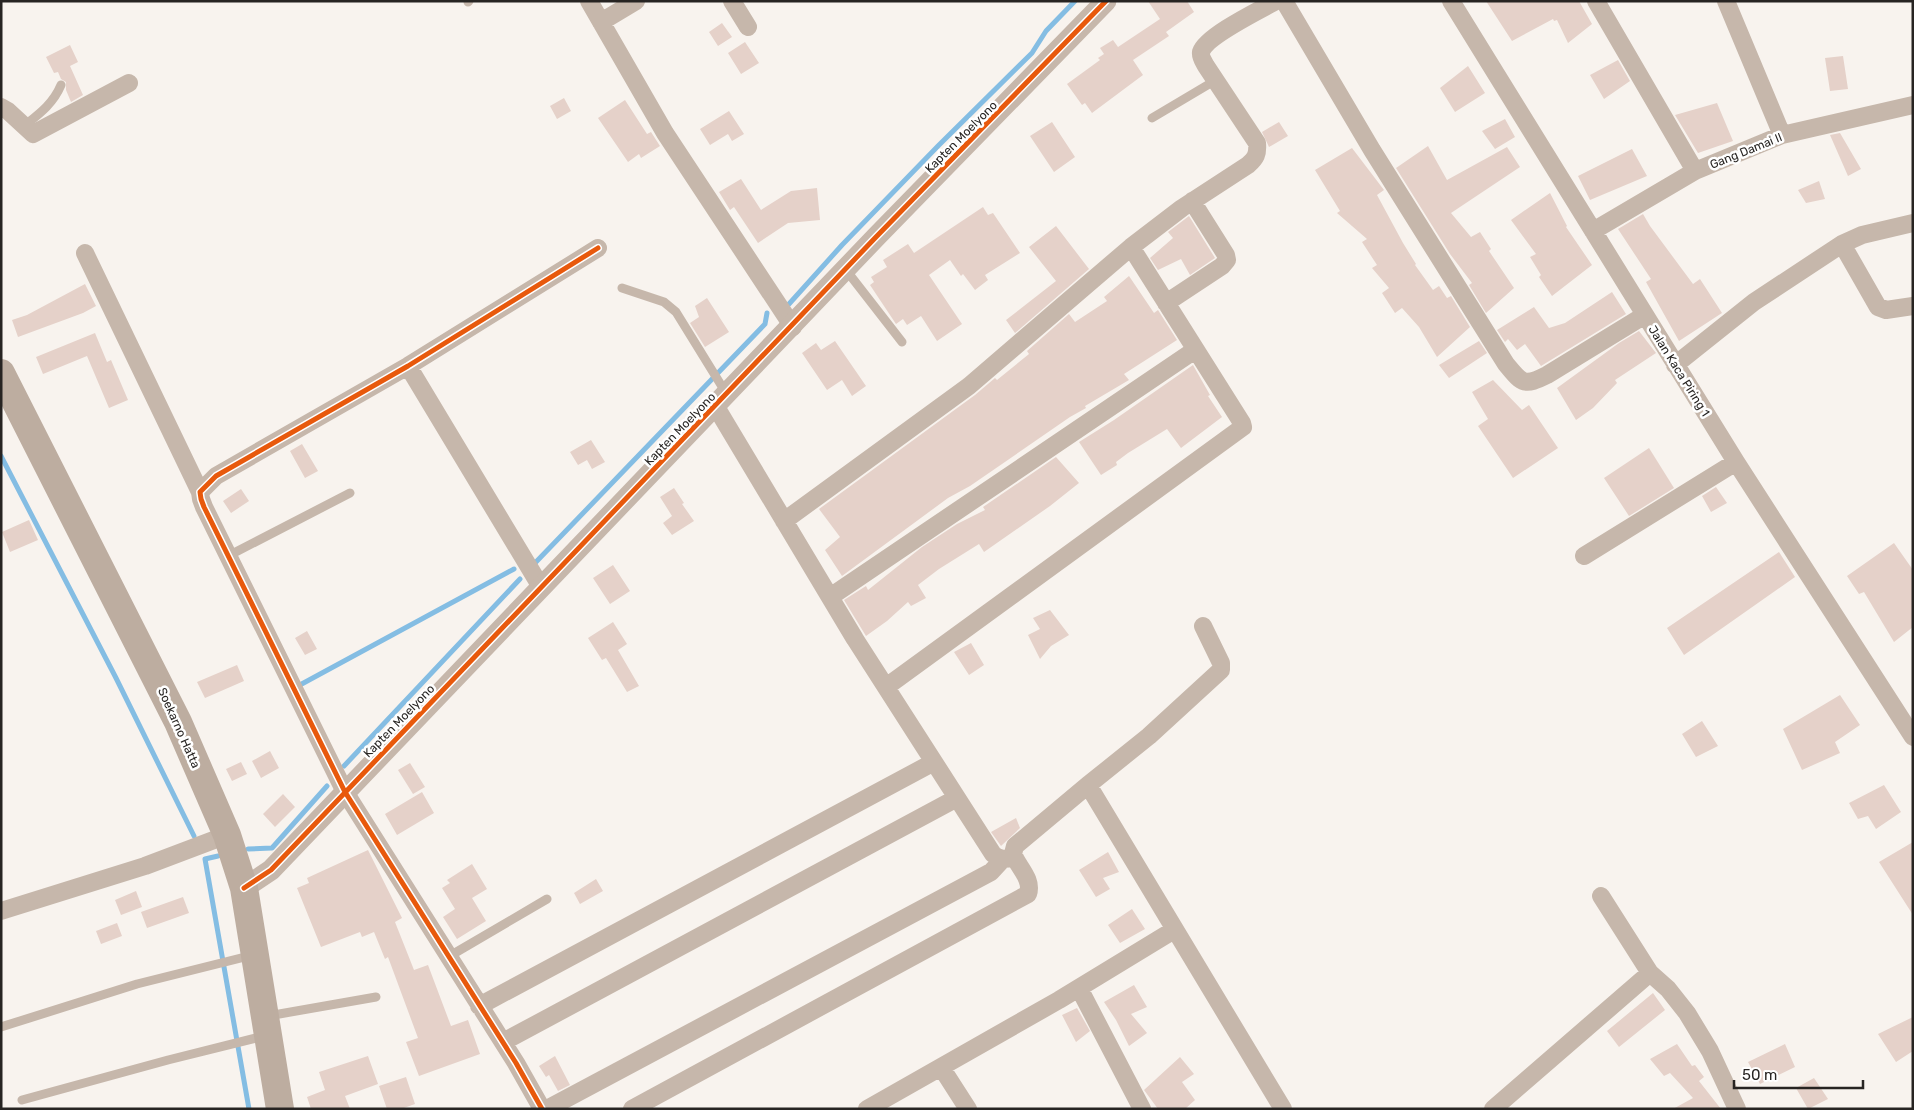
<svg xmlns="http://www.w3.org/2000/svg" width="1914" height="1110" font-family="Rubik,sans-serif">
	<style>
		.lines { fill: none; stroke-linecap: round; stroke-linejoin: round }
		.stream { stroke: #84bde3; stroke-width: 5 }
		.building { fill: #e5d1c9 }
		.service { stroke: #c6b7ab; stroke-width: 9 }
		.minor { stroke: #c6b7ab; stroke-width: 18 }
		.tertiary { stroke: #c6b7ab; stroke-width: 21 }
		.primary { stroke: #bdada0; stroke-width: 28 }
		.cycleway-casing { stroke: #fff; stroke-width: 8 }
		.cycleway { stroke: #e8590c; stroke-width: 5 }
		.labels { text-anchor: middle; dominant-baseline: central; stroke-width: 5; stroke-linejoin: round; paint-order: stroke }
		.street-label { font-size: 12px; fill: #272422; stroke: #fff }
	</style>
	<rect width="100%" height="100%" fill="#f8f3ee"/>
	<g class="lines">
		<path class="stream" d="M 789,304 L 842,245 L 938,146 L 1032,53 L 1046,31 L 1075,1
			M 1,456 L 116,678 L 194,836
			M 536,562 L 765,324 L 767,313
			M 298,686 L 514,569
			M 344,766 L 520,579
			M 248,849 L 272,848 L 327,786
			M 218,856 L 205,859 L 249,1109"/>
	</g>
	<path class="building" d="M 1148,1 L 1187,1 L 1194,12 L 1166,32 L 1169,36 L 1133,60 L 1143,75 L 1092,113 L 1085,103 L 1082,105 L 1067,84 L 1100,60 L 1098,58 L 1104,54 L 1100,48 L 1113,40 L 1118,47 L 1160,19 Z
		M 1486,1 L 1579,1 L 1592,24 L 1568,43 L 1557,20 L 1554,21 L 1553,19 L 1512,41 Z
		M 722,23 L 732,37 L 718,46 L 709,32 Z
		M 745,42 L 759,63 L 741,74 L 728,53 Z
		M 70,45 L 78,62 L 70,66 L 83,95 L 71,102 L 66,90 L 66,82 L 61,79 L 58,72 L 54,73 L 46,57 Z
		M 1843,56 L 1848,89 L 1830,91 L 1825,58 Z
		M 1618,60 L 1630,81 L 1604,99 L 1590,75 Z
		M 1468,66 L 1485,93 L 1455,112 L 1440,88 Z
		M 564,98 L 571,111 L 557,119 L 550,106 Z
		M 625,100 L 647,134 L 651,132 L 660,146 L 641,158 L 639,154 L 628,162 L 598,118 Z
		M 1717,103 L 1733,141 L 1698,153 L 1675,115 Z
		M 729,111 L 744,134 L 732,141 L 728,134 L 710,145 L 700,129 Z
		M 1505,119 L 1515,137 L 1495,149 L 1482,131 Z
		M 1052,122 L 1075,157 L 1054,172 L 1030,136 Z
		M 1279,122 L 1288,136 L 1269,147 L 1262,132 Z
		M 1840,133 L 1861,169 L 1848,176 L 1830,135 Z
		M 1428,146 L 1447,180 L 1507,147 L 1520,167 L 1451,213 L 1471,237 L 1480,232 L 1491,249 L 1489,251 L 1514,288 L 1486,313 L 1469,285 L 1472,283 L 1450,254 L 1396,168 Z
		M 1352,148 L 1384,190 L 1377,195 L 1403,243 L 1416,264 L 1415,265 L 1433,290 L 1439,286 L 1447,298 L 1451,296 L 1470,327 L 1437,357 L 1419,327 L 1402,308 L 1395,313 L 1382,293 L 1389,288 L 1372,268 L 1377,265 L 1362,242 L 1367,239 L 1337,213 L 1340,211 L 1315,170 Z
		M 1632,149 L 1647,176 L 1590,200 L 1578,176 Z
		M 741,179 L 761,210 L 791,191 L 817,188 L 820,220 L 788,223 L 758,243 L 734,207 L 730,210 L 719,192 Z
		M 1819,181 L 1825,199 L 1806,203 L 1798,190 Z
		M 1550,193 L 1567,226 L 1566,227 L 1592,265 L 1552,296 L 1539,277 L 1541,275 L 1530,257 L 1536,254 L 1511,220 Z
		M 983,207 L 988,215 L 993,213 L 1020,253 L 985,275 L 988,280 L 975,290 L 963,274 L 961,276 L 950,260 L 929,275 L 962,324 L 937,341 L 921,316 L 907,325 L 903,319 L 896,324 L 870,285 L 874,282 L 871,277 L 887,267 L 883,260 L 908,244 L 914,253 Z
		M 1643,214 L 1650,226 L 1693,284 L 1700,279 L 1722,313 L 1679,341 L 1646,282 L 1651,279 L 1618,229 Z
		M 1189,216 L 1215,258 L 1190,275 L 1181,259 L 1158,270 L 1150,258 L 1173,238 L 1168,232 Z
		M 1056,226 L 1089,269 L 1015,333 L 1006,320 L 1056,281 L 1029,247 Z
		M 1129,276 L 1154,313 L 1158,310 L 1177,340 L 1124,374 L 1129,380 L 1085,406 L 1086,408 L 1070,417 L 970,486 L 948,498 L 842,576 L 825,550 L 840,537 L 819,509 L 975,395 L 995,378 L 997,380 L 1029,354 L 1027,351 L 1069,314 L 1075,322 L 1107,301 L 1104,297 Z
		M 85,284 L 96,306 L 83,313 L 18,337 L 12,320 L 27,315 Z
		M 1612,292 L 1626,314 L 1541,366 L 1525,344 L 1517,350 L 1508,339 L 1505,342 L 1497,330 L 1534,307 L 1549,328 L 1565,323 Z
		M 707,298 L 729,332 L 705,347 L 690,323 L 699,317 L 695,306 Z
		M 1639,331 L 1656,353 L 1615,380 L 1617,383 L 1593,408 L 1576,420 L 1557,388 L 1619,343 Z
		M 95,333 L 107,362 L 111,360 L 128,400 L 109,408 L 87,356 L 43,374 L 36,357 Z
		M 835,341 L 866,386 L 852,396 L 842,380 L 827,390 L 802,353 L 816,343 L 821,350 Z
		M 1479,341 L 1487,353 L 1449,378 L 1439,365 Z
		M 1193,365 L 1210,395 L 1208,396 L 1222,417 L 1181,448 L 1167,429 L 1128,453 L 1116,462 L 1117,465 L 1101,475 L 1079,442 L 1114,420 Z
		M 1493,380 L 1522,410 L 1529,405 L 1558,448 L 1513,478 L 1478,426 L 1488,419 L 1472,392 Z
		M 591,440 L 605,462 L 592,469 L 587,460 L 578,465 L 570,452 Z
		M 302,444 L 318,471 L 305,478 L 290,451 Z
		M 1649,448 L 1674,488 L 1629,516 L 1604,478 Z
		M 1056,457 L 1079,483 L 1050,506 L 984,552 L 979,544 L 939,569 L 918,585 L 926,598 L 911,606 L 908,602 L 887,621 L 866,636 L 844,600 L 866,586 L 868,590 L 922,547 L 957,524 L 985,510 L 983,507 Z
		M 1716,487 L 1727,503 L 1711,512 L 1702,496 Z
		M 674,488 L 684,503 L 682,504 L 694,521 L 672,535 L 663,523 L 672,516 L 660,497 Z
		M 241,489 L 249,501 L 231,513 L 223,501 Z
		M 29,520 L 38,540 L 10,552 L 2,532 Z
		M 1894,543 L 1913,570 L 1913,627 L 1894,642 L 1864,592 L 1859,594 L 1847,576 Z
		M 1779,552 L 1795,577 L 1684,655 L 1667,628 Z
		M 613,565 L 630,591 L 610,604 L 593,578 Z
		M 1050,610 L 1069,635 L 1051,646 L 1040,659 L 1028,635 L 1040,629 L 1033,618 Z
		M 613,622 L 627,644 L 618,650 L 639,686 L 627,692 L 606,658 L 602,660 L 588,638 Z
		M 307,631 L 317,649 L 305,655 L 295,638 Z
		M 971,643 L 984,665 L 969,675 L 954,652 Z
		M 237,665 L 244,681 L 205,698 L 197,682 Z
		M 1840,695 L 1860,725 L 1835,742 L 1840,753 L 1802,770 L 1783,729 Z
		M 1702,721 L 1718,746 L 1696,757 L 1682,734 Z
		M 270,751 L 279,768 L 261,778 L 252,761 Z
		M 241,762 L 247,774 L 232,781 L 226,769 Z
		M 410,763 L 425,787 L 413,794 L 398,770 Z
		M 1884,785 L 1901,812 L 1876,829 L 1868,816 L 1858,819 L 1849,803 Z
		M 422,792 L 434,813 L 397,835 L 385,814 Z
		M 283,794 L 295,807 L 275,827 L 263,814 Z
		M 1016,818 L 1020,828 L 1001,846 L 991,832 Z
		M 1913,842 L 1913,915 L 1879,862 Z
		M 368,850 L 402,918 L 395,922 L 414,970 L 428,965 L 451,1026 L 468,1020 L 480,1054 L 419,1076 L 406,1042 L 418,1038 L 388,957 L 385,959 L 374,932 L 362,937 L 360,932 L 321,947 L 297,888 L 309,883 L 307,878 Z
		M 1108,852 L 1119,872 L 1103,878 L 1110,889 L 1096,897 L 1079,870 Z
		M 472,864 L 487,889 L 472,898 L 486,921 L 457,939 L 443,917 L 455,909 L 442,888 L 450,883 L 447,880 Z
		M 596,879 L 603,891 L 580,904 L 574,893 Z
		M 136,891 L 142,907 L 121,915 L 115,900 Z
		M 183,897 L 189,913 L 147,928 L 141,912 Z
		M 1132,909 L 1145,929 L 1120,943 L 1108,925 Z
		M 117,923 L 122,936 L 101,944 L 96,931 Z
		M 1134,985 L 1147,1007 L 1131,1014 L 1147,1033 L 1129,1046 L 1116,1020 L 1104,1002 Z
		M 1653,993 L 1665,1010 L 1619,1047 L 1607,1031 Z
		M 1077,1008 L 1090,1031 L 1076,1042 L 1062,1015 Z
		M 1913,1017 L 1913,1051 L 1896,1062 L 1878,1034 Z
		M 1677,1044 L 1692,1066 L 1695,1065 L 1704,1077 L 1699,1081 L 1721,1109 L 1673,1109 L 1693,1098 L 1670,1073 L 1664,1076 L 1650,1059 Z
		M 1785,1044 L 1795,1067 L 1760,1084 L 1748,1062 Z
		M 368,1056 L 378,1084 L 345,1096 L 350,1109 L 311,1109 L 307,1097 L 325,1090 L 319,1072 Z
		M 555,1056 L 570,1085 L 558,1091 L 549,1075 L 546,1077 L 539,1066 Z
		M 1180,1057 L 1194,1074 L 1182,1082 L 1195,1100 L 1185,1109 L 1158,1109 L 1144,1090 Z
		M 406,1077 L 415,1104 L 401,1109 L 387,1109 L 379,1086 Z
		M 1814,1078 L 1828,1099 L 1808,1109 L 1796,1088 Z"/>
	<g class="lines">
		<path class="service" d="M 468,2 L 469,1
			M 1152,118 L 1216,80
			M 24,126 C 39,114 53,104 61,85
			M 846,270 L 902,342
			M 622,288 L 664,302 L 676,312 L 726,393
			M 228,556 L 350,493
			M 448,957 L 547,899
			M 268,1016 L 376,997
			M 1,1027 L 137,984 L 253,955
			M 22,1100 L 168,1060 L 264,1036"/>
		<path class="minor" d="M 589,1 L 665,133 L 793,327
			M 732,1 L 748,27
			M 1284,1 L 1372,150 L 1506,364 C 1522,383 1523,387 1547,375 L 1645,315
			M 1451,1 L 1736,462 L 1913,737
			M 1596,1 L 1695,171
			M 1726,1 L 1782,135
			M 601,22 L 636,1
			M 1,107 L 8,111 L 33,134 L 129,83
			M 1593,231 L 1695,171 L 1782,135 L 1913,105
			M 1842,244 L 1878,307 L 1886,310 L 1913,306
			M 85,253 L 200,492
			M 1166,303 L 1222,266 L 1227,260 L 1226,255 L 1192,201
			M 1675,365 L 1754,302 L 1842,244 L 1862,235 L 1913,223
			M 408,366 L 541,587
			M 716,407 L 855,639 L 993,854 C 999,860 1006,859 1015,858
			M 784,521 L 969,386 L 1131,247 L 1182,208 L 1248,165 C 1256,158 1258,154 1257,143 L 1206,66 C 1204,62 1200,57 1201,52 C 1206,36 1260,10 1276,1
			M 1584,556 L 1736,462
			M 830,597 L 1195,350
			M 886,687 L 1243,427 L 1242,423 L 1131,247
			M 1088,785 L 1283,1109
			M 1601,896 L 1650,973 L 1668,989 L 1687,1013 L 1710,1051 L 1737,1109
			M 1,911 L 145,866 L 227,835
			M 1079,988 L 1142,1109
			M 479,1006 L 934,762
			M 503,1042 L 957,798
			M 941,1067 L 968,1109
			M 542,1109 L 516,1063 L 345,792 L 204,507 L 201,499 L 200,492 L 216,476 L 408,366 L 598,248
			M 547,1109 L 991,872 L 1003,859
			M 632,1109 L 1028,894 C 1033,879 1018,867 1013,854 L 1015,846 L 1088,785 L 1149,736 L 1221,670 L 1221,663 L 1203,626
			M 867,1109 L 1059,1000 L 1174,930
			M 1493,1109 L 1650,973"/>
		<path class="tertiary" d="M 244,888 L 271,870 L 876,237 L 1106,1"/>
		<path class="primary" d="M 1,373 L 178,722 L 227,835 L 244,888 L 280,1109"/>
		<g class="cycleway-casing">
			<path id="cycleway" d="M 244,888 L 271,870 L 876,237 L 1106,1
				M 542,1109 L 516,1063 L 345,792 L 204,507 L 201,499 L 200,492 L 216,476 L 408,366 L 598,248"/>
		</g>
		<use href="#cycleway" class="cycleway"/>
	</g>
	<g class="labels">
		<g class="street-label">
			<text transform="translate(961 137) rotate(-45)">Kapten Moelyono</text>
			<text transform="translate(1746 151) rotate(-22)">Gang Damai II</text>
			<text transform="translate(1679 371) rotate(58)">Jalan Kaca Piring 1</text>
			<text transform="translate(680 429) rotate(-46)">Kapten Moelyono</text>
			<text transform="translate(399 721) rotate(-46)">Kapten Moelyono</text>
			<text transform="translate(179 728) rotate(66)">Soekarno Hatta</text>
		</g>
	</g>
	<rect width="1914" height="1110" fill="none" stroke="#272422" stroke-width="5"/>
	<path d="M1734 1080v8h129v-8" fill="none" stroke="#272422" stroke-width="2.5"/>
	<text x="1742" y="1080" font-size="15" fill="#272422" stroke="#ffffff" stroke-width="4" paint-order="stroke">50 m</text>
</svg>
